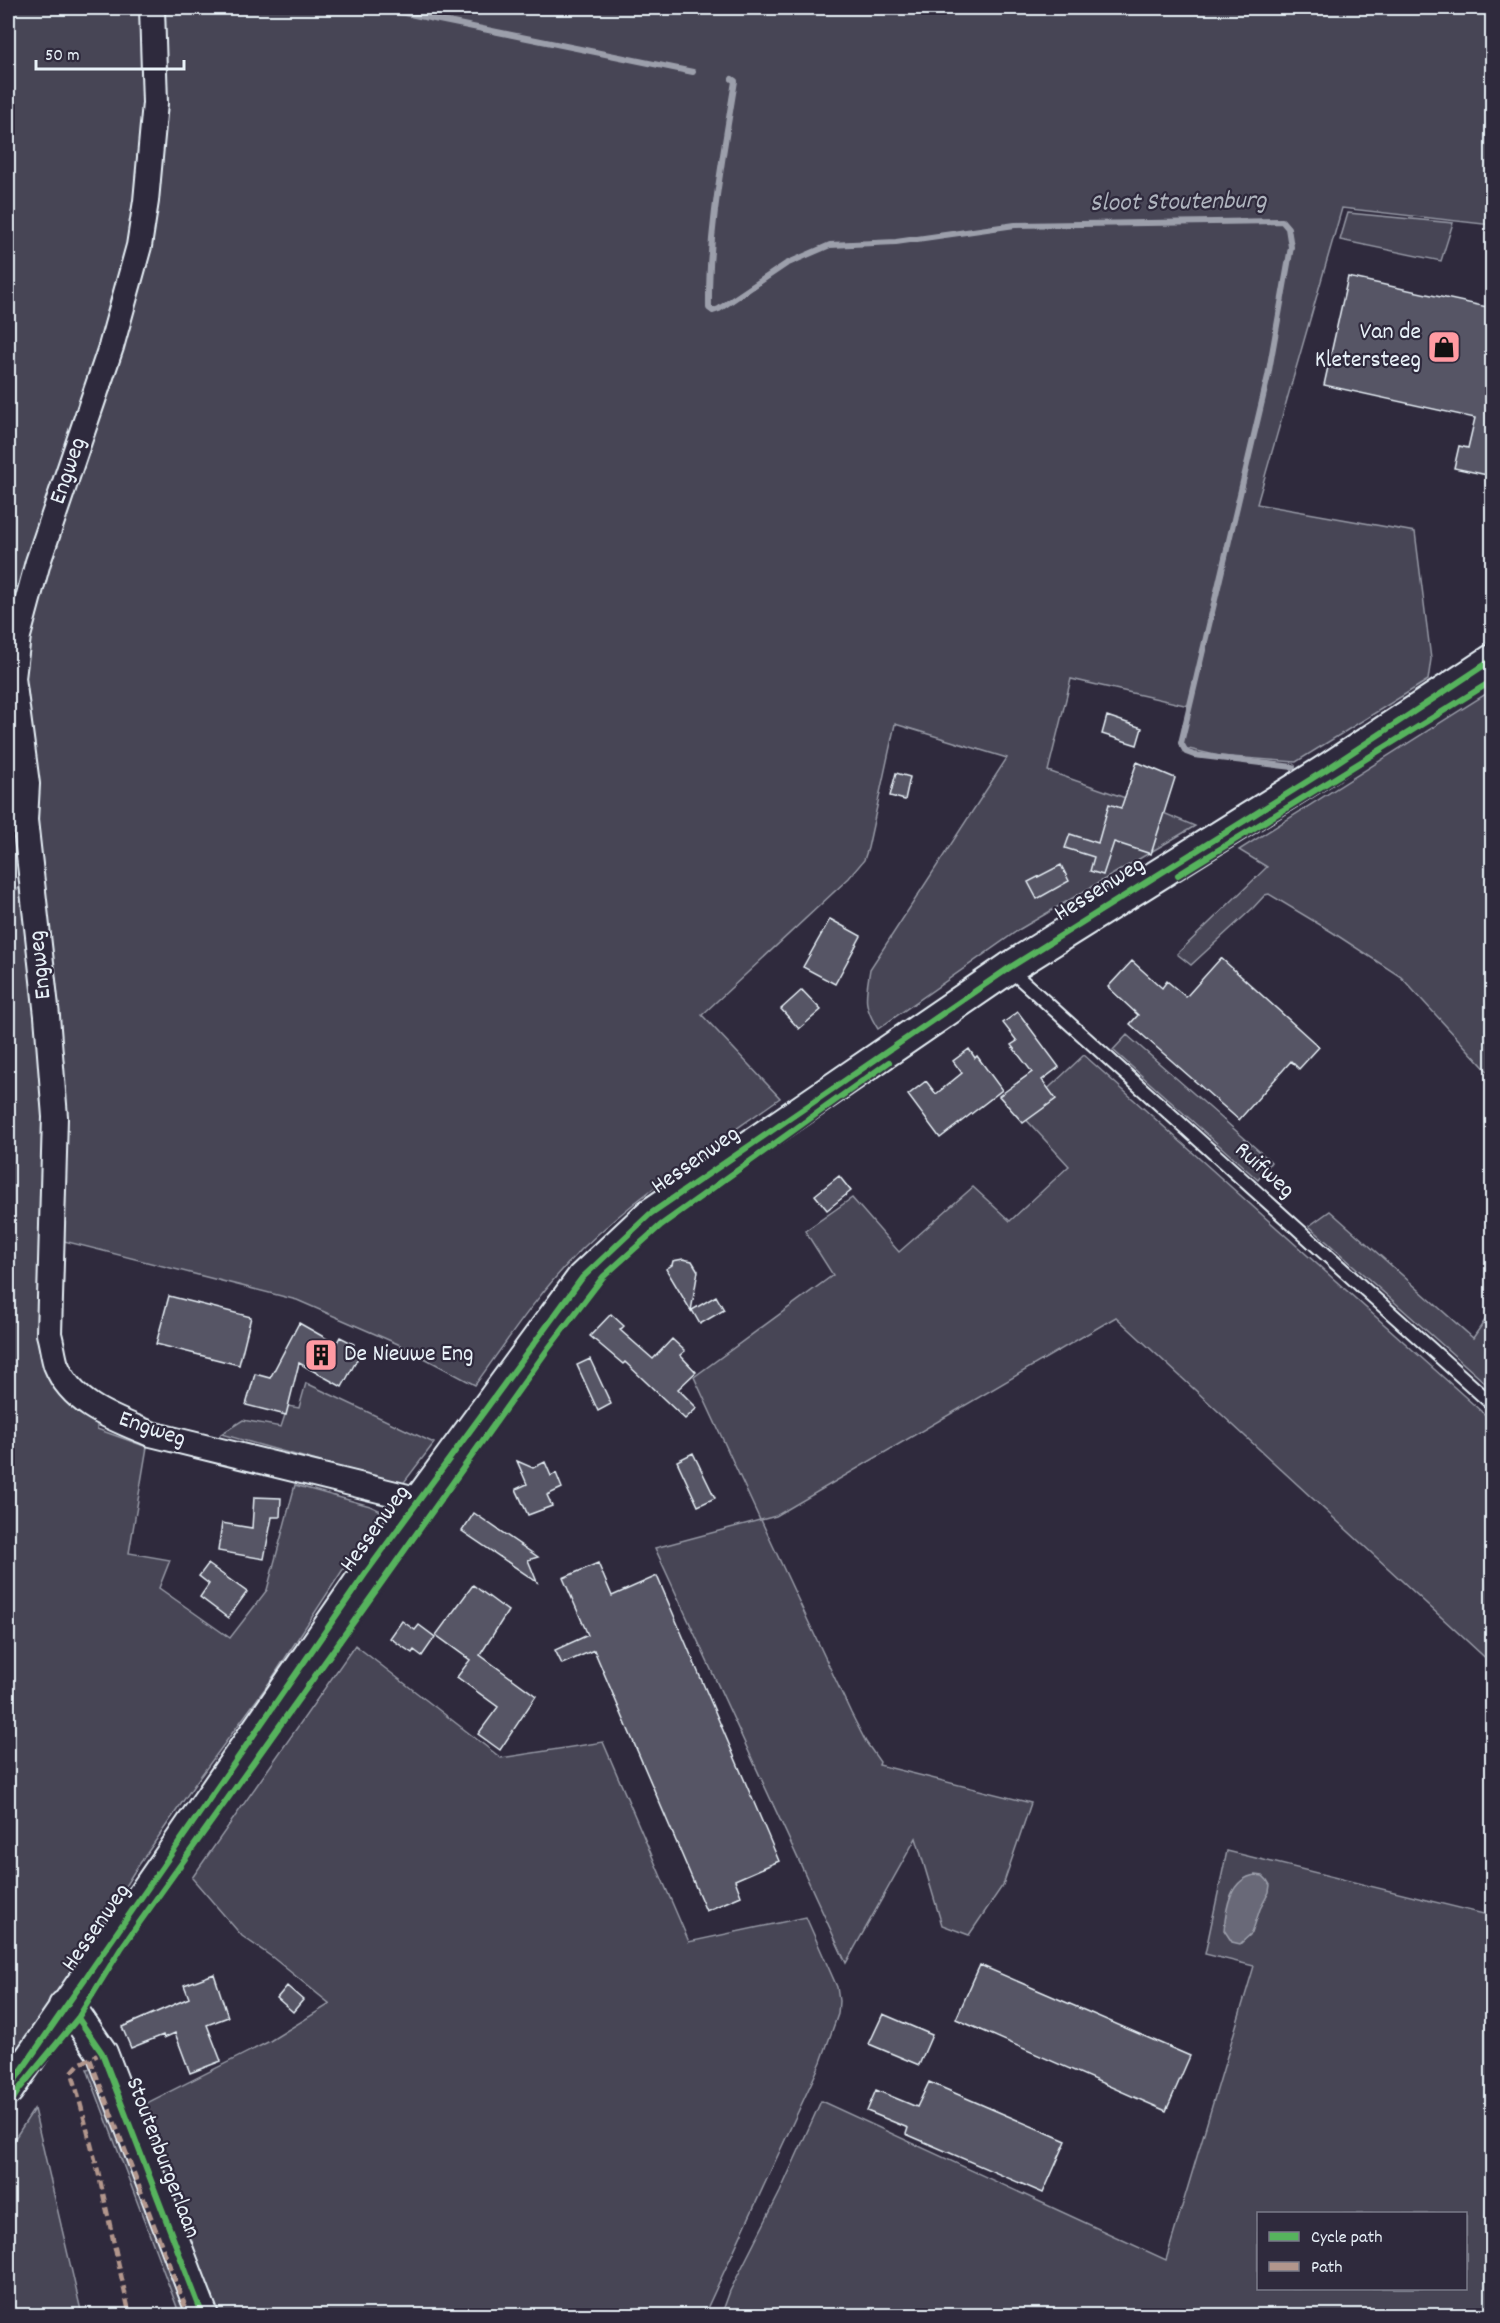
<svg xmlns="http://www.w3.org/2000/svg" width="1500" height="2323" font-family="Dekko,sans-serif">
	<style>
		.green { fill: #464455; stroke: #979aa6; stroke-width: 1.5; fill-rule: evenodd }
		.water { fill: #696978; stroke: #9c9fab; stroke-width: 1.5 }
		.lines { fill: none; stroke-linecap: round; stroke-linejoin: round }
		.stream { stroke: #9c9fab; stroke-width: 6 }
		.building { fill: #575565; stroke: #e8f1f8; stroke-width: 1.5 }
		.service-casing { stroke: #e8f1f8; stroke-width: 16 }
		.minor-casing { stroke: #e8f1f8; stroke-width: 28 }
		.tertiary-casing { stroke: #e8f1f8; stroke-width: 34 }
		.service { stroke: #2f2a3d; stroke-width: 12 }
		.minor { stroke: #2f2a3d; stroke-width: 24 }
		.tertiary { stroke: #2f2a3d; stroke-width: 30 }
		.quiet { stroke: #b2968c; stroke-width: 4.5; stroke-dasharray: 9 4.5; stroke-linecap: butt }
		.cycleway-casing { stroke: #2f2a3d; stroke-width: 10 }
		.cycleway { stroke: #56b35d; stroke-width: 6 }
		.labels { text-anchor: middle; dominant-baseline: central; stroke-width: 4.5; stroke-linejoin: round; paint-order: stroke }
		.poi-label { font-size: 24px; fill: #e8f1f8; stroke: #2f2a3d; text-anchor: end }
		.street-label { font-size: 24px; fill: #e8f1f8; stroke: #2f2a3d }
		.water-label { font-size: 26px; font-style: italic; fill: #afb4be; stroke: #2f2a3d }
	</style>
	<rect width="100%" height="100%" fill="#2f2a3d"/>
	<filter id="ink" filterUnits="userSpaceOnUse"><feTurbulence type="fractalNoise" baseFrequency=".0167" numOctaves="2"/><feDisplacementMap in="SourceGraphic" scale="12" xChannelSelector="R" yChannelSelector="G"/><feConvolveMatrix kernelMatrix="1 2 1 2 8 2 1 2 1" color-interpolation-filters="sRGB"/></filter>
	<g filter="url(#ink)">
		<path class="green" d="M 8,8 L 146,8 L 146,104 L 135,234 L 8,639 Z
			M 158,8 L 1492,8 L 1492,225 L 1342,208 L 1257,504 L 1415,532 L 1431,659 L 1428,680 L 1296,762 L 1219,756 L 1180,747 L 1189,706 L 1071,679 L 1048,771 L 1137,802 L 1195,826 L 1020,929 L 878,1029 C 862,1004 866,996 870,969 L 1007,758 L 895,724 L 868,848 L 864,860 L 849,878 L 702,1015 L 780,1098 C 713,1146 642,1191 583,1248 C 541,1289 509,1338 475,1385 L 398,1344 L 297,1300 L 56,1239 L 22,653 L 119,345 Z
			M 1348,213 L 1453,223 L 1441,261 L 1340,240 Z
			M 1492,690 L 1492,1076 L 1401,977 L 1332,932 L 1269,894 L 1265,895 L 1253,908 L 1191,965 L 1177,954 L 1267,867 L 1239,850 Z
			M 27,886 L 44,1020 L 48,1344 L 97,1419 L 97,1429 L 147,1447 L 129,1553 L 170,1560 L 159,1588 L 230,1638 L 267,1590 L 295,1485 L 370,1506 L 381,1511 L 269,1683 L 197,1781 L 134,1872 L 72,1971 L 8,2068 L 8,892 Z
			M 1127,1035 L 1267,1158 L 1271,1162 L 1258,1180 L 1113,1050 Z
			M 1084,1055 L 1492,1421 L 1492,1664 L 1116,1317 L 776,1516 L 761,1520 L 851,1713 L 866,1742 L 880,1762 L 879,1765 L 1031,1803 L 1003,1885 L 969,1935 L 942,1925 L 916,1838 L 846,1963 L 655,1548 L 760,1520 L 694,1377 L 833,1275 L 805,1231 L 852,1198 L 899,1252 L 973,1187 L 1010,1221 L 1069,1166 L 1021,1114 Z
			M 1330,1211 L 1473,1338 L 1492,1310 L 1492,1389 L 1309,1226 Z
			M 306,1383 L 434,1443 L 402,1485 L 221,1434 L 243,1420 L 281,1427 L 288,1406 L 299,1408 Z
			M 355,1645 L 501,1758 L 603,1742 L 689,1942 L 806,1917 L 837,1987 L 839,2001 L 838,2014 L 821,2062 L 704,2315 L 213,2315 L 131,2111 L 270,2041 L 330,2004 L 272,1957 L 242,1936 L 192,1878 Z
			M 1227,1851 L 1492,1916 L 1492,2315 L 721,2316 L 730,2291 L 780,2192 L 821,2101 L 1166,2260 L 1254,1966 L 1205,1954 ZM 1258,2214 L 1466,2214 L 1466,2288 L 1258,2288 Z
			M 100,2068 L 197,2315 L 180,2315 L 87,2069 Z
			M 34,2109 L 82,2315 L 8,2315 L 8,2149 Z"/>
		<path class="water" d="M 1256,1875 L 1263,1876 L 1267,1880 L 1270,1885 L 1269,1892 L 1260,1909 L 1252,1933 L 1240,1944 L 1232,1942 L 1224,1930 C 1226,1908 1230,1878 1256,1875 Z"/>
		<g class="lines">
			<path class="stream" d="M 380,8 L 693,72
				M 732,79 L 735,81 C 723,156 708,232 709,308 L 713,311 L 719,309 L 786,264 L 830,245 L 896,242 L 1015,225 L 1282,221 L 1288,228 L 1291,247 L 1268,376 L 1181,743 L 1186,752 L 1194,755 L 1293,767"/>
		</g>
		<path class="building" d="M 1348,277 L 1492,308 L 1492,476 L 1454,468 L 1459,446 L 1468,448 L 1475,418 L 1324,385 Z
			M 1107,716 L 1142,728 L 1137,745 L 1102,734 Z
			M 1137,762 L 1175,778 L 1151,854 L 1114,842 L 1103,875 L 1090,871 L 1094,857 L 1065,848 L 1070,834 L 1098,843 L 1109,804 L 1121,808 Z
			M 896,773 L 910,777 L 905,800 L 890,796 Z
			M 1061,865 L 1069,881 L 1037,899 L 1028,882 Z
			M 830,919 L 861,936 L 835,984 L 803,967 Z
			M 1221,958 L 1319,1047 L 1299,1069 L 1291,1061 L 1239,1120 L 1130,1024 L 1138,1015 L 1108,987 L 1132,961 L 1162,988 L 1167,981 L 1186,997 Z
			M 802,990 L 821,1010 L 799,1029 L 781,1009 Z
			M 1018,1012 L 1059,1067 L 1042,1080 L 1056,1099 L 1023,1123 L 999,1096 L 1032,1072 L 1011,1045 L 1017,1041 L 1003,1023 Z
			M 969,1049 L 975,1058 L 977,1056 L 1002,1090 L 940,1138 L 908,1095 L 926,1081 L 936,1094 L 962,1073 L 953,1061 Z
			M 839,1176 L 851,1191 L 827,1210 L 815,1195 Z
			M 683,1259 L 692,1261 L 698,1271 L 691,1311 L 666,1269 L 672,1265 L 673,1261 Z
			M 169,1296 L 251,1317 L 239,1365 L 156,1344 Z
			M 716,1296 L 724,1310 L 700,1324 L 692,1310 Z
			M 611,1314 L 624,1326 L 620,1330 L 653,1359 L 672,1339 L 685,1351 L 680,1355 L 696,1372 L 678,1389 L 697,1408 L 685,1419 L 625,1362 L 623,1364 L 590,1336 Z
			M 299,1323 L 336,1344 L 340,1337 L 354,1344 L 351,1351 L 359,1356 L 342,1387 L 299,1363 L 286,1415 L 246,1405 L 255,1374 L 270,1378 Z
			M 590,1359 L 611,1404 L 598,1411 L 577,1365 Z
			M 693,1453 L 715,1498 L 698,1506 L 677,1461 Z
			M 517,1461 L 533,1468 L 545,1462 L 551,1476 L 556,1473 L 562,1488 L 547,1495 L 552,1506 L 528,1515 L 516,1489 L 527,1484 Z
			M 254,1497 L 281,1498 L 280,1517 L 272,1517 L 264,1559 L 218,1551 L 222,1523 L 252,1528 Z
			M 474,1513 L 538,1557 L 528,1560 L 537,1582 L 462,1531 Z
			M 598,1563 L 612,1596 L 657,1576 L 779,1861 L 735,1880 L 741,1896 L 706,1911 L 594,1650 L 562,1664 L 555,1650 L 588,1635 L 563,1578 Z
			M 208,1564 L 247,1592 L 228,1618 L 200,1597 L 209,1584 L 199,1576 Z
			M 473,1585 L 508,1611 L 480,1655 L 536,1696 L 500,1750 L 478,1734 L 498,1707 L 457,1677 L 470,1660 L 436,1635 Z
			M 402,1621 L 415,1630 L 419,1625 L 435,1637 L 422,1656 L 414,1650 L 412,1653 L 390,1638 Z
			M 980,1965 L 1190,2056 L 1166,2111 L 956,2019 Z
			M 214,1974 L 228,2017 L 207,2025 L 221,2061 L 190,2073 L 175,2033 L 164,2038 L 163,2035 L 131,2048 L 122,2027 L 189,1998 L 184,1985 Z
			M 287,1986 L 303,2000 L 293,2012 L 277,1998 Z
			M 883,2014 L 932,2035 L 919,2065 L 869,2044 Z
			M 929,2082 L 1066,2141 L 1043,2193 L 906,2134 L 908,2128 L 867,2111 L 876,2090 L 917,2107 Z"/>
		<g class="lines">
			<g class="service-casing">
				<path id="service" d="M 1009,969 L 1492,1404"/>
			</g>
			<g class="minor-casing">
				<path id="minor" d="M 152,8 L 155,103 L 146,201 L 139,246 L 111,347 L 38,562 L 18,636 L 13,678 L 27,784 L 25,820 L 47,1016 L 55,1117 L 49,1334 C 52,1344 53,1356 56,1365 C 72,1405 115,1419 151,1434 L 420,1500"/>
			</g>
			<g class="tertiary-casing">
				<path id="tertiary" d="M 64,2006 L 78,2018 L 102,2053 L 203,2316
					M 8,2090 L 365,1574 L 582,1278 L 650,1214 L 1009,968 L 1324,771 L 1492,660"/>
			</g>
			<use href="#service" class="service"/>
			<use href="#minor" class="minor"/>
			<use href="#tertiary" class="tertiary"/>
			<path class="quiet" d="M 102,2053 L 79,2064 L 72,2072 L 98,2171 L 130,2316
				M 90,2059 L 189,2316"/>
			<g class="cycleway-casing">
				<path id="cycleway" d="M 1178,875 L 1492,681
					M 78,2018 L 102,2053 L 203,2316
					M 8,2090 L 365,1574 L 582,1278 L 650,1214 L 1009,968 L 1324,771 L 1492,660
					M 8,2107 L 20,2088 L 78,2018 L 122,1947 L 548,1349 L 603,1277 L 661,1225 L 889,1062"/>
			</g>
			<use href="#cycleway" class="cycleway"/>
		</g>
	</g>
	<defs>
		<g id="shop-square" transform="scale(1.725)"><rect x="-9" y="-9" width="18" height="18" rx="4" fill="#ff9aa2" stroke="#2f2a3d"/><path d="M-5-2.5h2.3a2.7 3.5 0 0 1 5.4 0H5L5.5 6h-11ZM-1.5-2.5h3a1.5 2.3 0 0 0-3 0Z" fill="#111"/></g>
		<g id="building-square" transform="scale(1.725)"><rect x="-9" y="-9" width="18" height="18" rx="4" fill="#ff9aa2" stroke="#2f2a3d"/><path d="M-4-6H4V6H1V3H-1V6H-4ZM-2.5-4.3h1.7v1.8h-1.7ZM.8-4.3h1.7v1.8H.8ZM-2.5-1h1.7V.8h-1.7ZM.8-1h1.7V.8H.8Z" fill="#111"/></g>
	</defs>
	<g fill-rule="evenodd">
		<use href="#shop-square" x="1444" y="347"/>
		<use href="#building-square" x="321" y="1355"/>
	</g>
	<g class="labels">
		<g class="poi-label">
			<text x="1421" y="333">Van de<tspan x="1421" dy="28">Kletersteeg</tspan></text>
			<text x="344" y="1355" text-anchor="start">De Nieuwe Eng</text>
		</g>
		<g class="street-label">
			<text transform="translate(69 471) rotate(-71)">Engweg</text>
			<text transform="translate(1100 890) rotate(-32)">Hessenweg</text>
			<text transform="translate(41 965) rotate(-96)">Engweg</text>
			<text transform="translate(696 1161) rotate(-35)">Hessenweg</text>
			<text transform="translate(1264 1171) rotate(42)">Ruifweg</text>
			<text transform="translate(152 1430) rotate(19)">Engweg</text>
			<text transform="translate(376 1529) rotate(-54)">Hessenweg</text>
			<text transform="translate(97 1928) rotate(-55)">Hessenweg</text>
			<text transform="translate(162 2158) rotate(69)">Stoutenburgerlaan</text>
		</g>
		<g class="water-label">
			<text transform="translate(1178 203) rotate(-1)">Sloot Stoutenburg</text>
		</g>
	</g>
	<rect width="1500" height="2323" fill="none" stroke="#2f2a3d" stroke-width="30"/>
	<rect x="15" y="15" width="1470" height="2293" fill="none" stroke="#e8f1f8" stroke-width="2" filter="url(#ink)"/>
	<rect x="1257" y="2212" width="210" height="78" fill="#2f2a3d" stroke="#797a88" stroke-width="1.5"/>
	<rect x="1269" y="2232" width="30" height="9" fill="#56b35d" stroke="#797a88" stroke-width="1.5"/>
	<text x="1311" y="2242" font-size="18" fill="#e8f1f8">Cycle path</text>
	<rect x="1269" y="2262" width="30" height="9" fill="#b2968c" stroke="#797a88" stroke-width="1.5"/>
	<text x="1311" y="2272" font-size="18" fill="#e8f1f8">Path</text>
	<path d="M36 60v9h148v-9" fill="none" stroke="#e8f1f8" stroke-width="3"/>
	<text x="45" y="60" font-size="18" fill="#e8f1f8" stroke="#2f2a3d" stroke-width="4.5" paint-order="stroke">50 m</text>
</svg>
